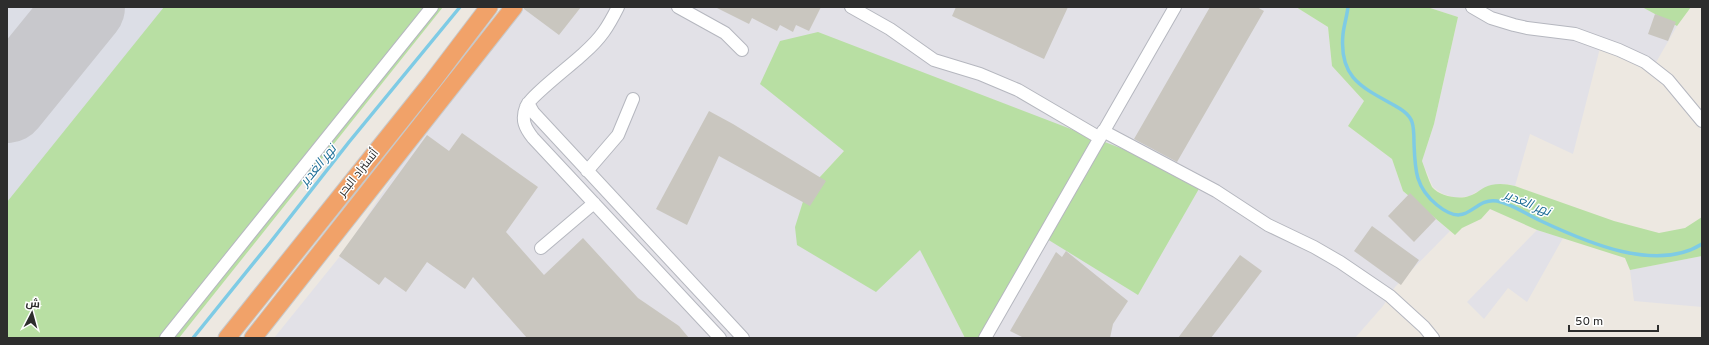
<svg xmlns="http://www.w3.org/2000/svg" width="1709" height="345" font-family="Overpass,Cairo,sans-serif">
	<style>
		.industrial { fill: #e2e1e7 }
		.airport { fill: #dcdee6 }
		.green { fill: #b8dfa3 }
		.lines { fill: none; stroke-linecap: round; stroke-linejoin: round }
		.stream { stroke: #7ecbe5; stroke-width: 3.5 }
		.taxiway { stroke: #c8c8cc; stroke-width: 32 }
		.runway { stroke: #c8c8cc; stroke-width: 80 }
		.building { fill: #c9c6bf }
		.minor-casing { stroke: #b5b7bf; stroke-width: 14 }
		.highway-casing { stroke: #c8c8c8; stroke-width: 19 }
		.minor { stroke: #fff; stroke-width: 12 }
		.highway { stroke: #f1a269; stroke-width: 17 }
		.labels { text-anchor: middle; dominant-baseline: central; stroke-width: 3; stroke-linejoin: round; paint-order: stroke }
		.street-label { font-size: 12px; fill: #2d2d2d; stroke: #fff }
		.water-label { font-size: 13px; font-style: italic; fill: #1a6c95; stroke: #fff }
	</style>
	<rect width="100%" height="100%" fill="#ede8e1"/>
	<path class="industrial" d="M 517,7 L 1296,7 L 1328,27 L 1332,66 L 1364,101 L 1348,126 L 1392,159 L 1403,191 L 1450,231 L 1395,287 L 1383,306 L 1355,338 L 989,338 L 1047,239 L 1204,180 L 844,151 L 806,192 L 920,249 L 965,338 L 274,338 L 345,250 L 449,91 Z
		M 1427,7 L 1642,7 L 1677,26 L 1651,71 L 1600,48 L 1573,154 L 1530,134 L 1515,186 L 1507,184 L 1476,192 L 1470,196 L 1456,198 L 1443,194 L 1433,187 L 1422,161 L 1434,124 L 1458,17 Z
		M 1537,230 L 1563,238 L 1527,302 L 1508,288 L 1484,319 L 1467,302 Z
		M 1702,256 L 1702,307 L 1634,301 L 1630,270 Z"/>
	<path class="airport" d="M 7,7 L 439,7 L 7,338 Z"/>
	<path class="green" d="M 164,7 L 443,7 L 179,338 L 7,338 L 7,202 Z
		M 1296,7 L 1427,7 L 1458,17 L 1434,124 L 1422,161 C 1425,169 1428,179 1432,187 C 1439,196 1459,200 1469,196 C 1477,194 1482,187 1491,185 C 1499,183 1507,184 1515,186 L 1614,221 L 1659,233 L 1685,228 L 1702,217 L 1702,256 L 1630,270 L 1625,258 L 1537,230 L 1490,209 L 1481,219 L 1462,228 L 1455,235 L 1403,191 L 1392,159 L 1348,126 L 1364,101 L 1332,66 L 1328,27 Z
		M 1642,7 L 1691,7 L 1677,26 Z
		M 818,32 L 1204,180 L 1138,295 L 1047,239 L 989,338 L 965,338 L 920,250 L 876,292 L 797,245 L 795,227 L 806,192 L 844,151 L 760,84 L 780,41 Z"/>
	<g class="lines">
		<path class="stream" d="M 1348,7 C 1347,16 1344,25 1343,34 C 1339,76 1359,86 1392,104 C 1399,108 1409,113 1412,122 C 1414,128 1414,136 1414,143 C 1415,169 1415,187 1437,205 C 1469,231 1472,197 1497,201 C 1513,204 1527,215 1541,221 C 1586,242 1656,273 1702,244
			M 193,338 L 269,244 L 349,142 L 460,7"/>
		<path class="taxiway" d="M 7,95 L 58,7"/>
		<path class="runway" d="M 7,103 L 85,7"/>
	</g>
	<path class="building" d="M 524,7 L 581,7 L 559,35 L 524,9 Z
		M 715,7 L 821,7 L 809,31 L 796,25 L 793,32 L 780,25 L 777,31 L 752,18 L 749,24 Z
		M 956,7 L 1068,7 L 1044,59 L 952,16 Z
		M 1210,7 L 1257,7 L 1264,11 L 1177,162 L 1134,139 Z
		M 1655,14 L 1676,22 L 1668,41 L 1648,34 Z
		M 709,111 L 733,124 L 826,181 L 810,206 L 719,156 L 687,225 L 656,209 Z
		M 462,133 L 538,187 L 506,232 L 544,275 L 583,238 L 638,298 L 679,326 L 689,338 L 527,338 L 473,277 L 465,289 L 427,262 L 406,292 L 385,277 L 379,285 L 339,256 L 427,135 L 449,151 Z
		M 1410,193 L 1436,219 L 1414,242 L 1388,216 Z
		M 1372,226 L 1419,260 L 1401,285 L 1354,251 Z
		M 1066,251 L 1128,301 L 1113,324 L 1110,338 L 1024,338 L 1010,331 L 1056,252 L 1062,257 Z
		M 1240,255 L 1262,271 L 1211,338 L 1178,338 Z"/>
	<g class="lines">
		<g class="minor-casing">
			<path id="minor" d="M 618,7 C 608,27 601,38 584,53 C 574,63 529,97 526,107 C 521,120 525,128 533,138 L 720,338
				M 678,7 L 725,33 L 742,50
				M 851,7 L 890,29 L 934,60 L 980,74 L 1018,90 L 1100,138
				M 1472,7 L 1491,18 L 1514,25 L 1527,28 L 1575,34 L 1619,50 L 1645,62 L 1668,80 L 1702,121
				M 528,103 L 533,112 L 743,338
				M 1103,131 L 1216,191 L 1268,225 L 1314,247 L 1340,262 L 1390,296 L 1424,327 L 1433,338
				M 587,171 L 618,135 L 633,99
				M 541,248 L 594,203
				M 166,338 L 432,7
				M 985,338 L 1175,7"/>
		</g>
		<g class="highway-casing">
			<path id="highway" d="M 227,338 L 432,82 L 489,7
				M 253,338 L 514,7"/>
		</g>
		<use href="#minor" class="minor"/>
		<use href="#highway" class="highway"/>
	</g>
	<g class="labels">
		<g class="street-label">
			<text transform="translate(359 173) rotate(-51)">أتستراد البحر</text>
		</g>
		<g class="water-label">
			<text transform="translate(319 166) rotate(-51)">نهر الغدير</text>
			<text transform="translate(1527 204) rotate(22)">نهر الغدير</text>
		</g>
	</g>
	<rect width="1709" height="345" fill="none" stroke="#2d2d2d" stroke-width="16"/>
	<g transform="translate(32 313) rotate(6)" stroke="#ffffff" stroke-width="3" paint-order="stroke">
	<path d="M0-3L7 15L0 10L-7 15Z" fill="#2d2d2d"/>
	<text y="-6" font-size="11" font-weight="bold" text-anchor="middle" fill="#2d2d2d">ش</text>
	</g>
	<path d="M1569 325v6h89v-6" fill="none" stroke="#2d2d2d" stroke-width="2"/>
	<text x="1575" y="325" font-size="12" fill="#2d2d2d" stroke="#ffffff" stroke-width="3" paint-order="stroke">50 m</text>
</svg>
